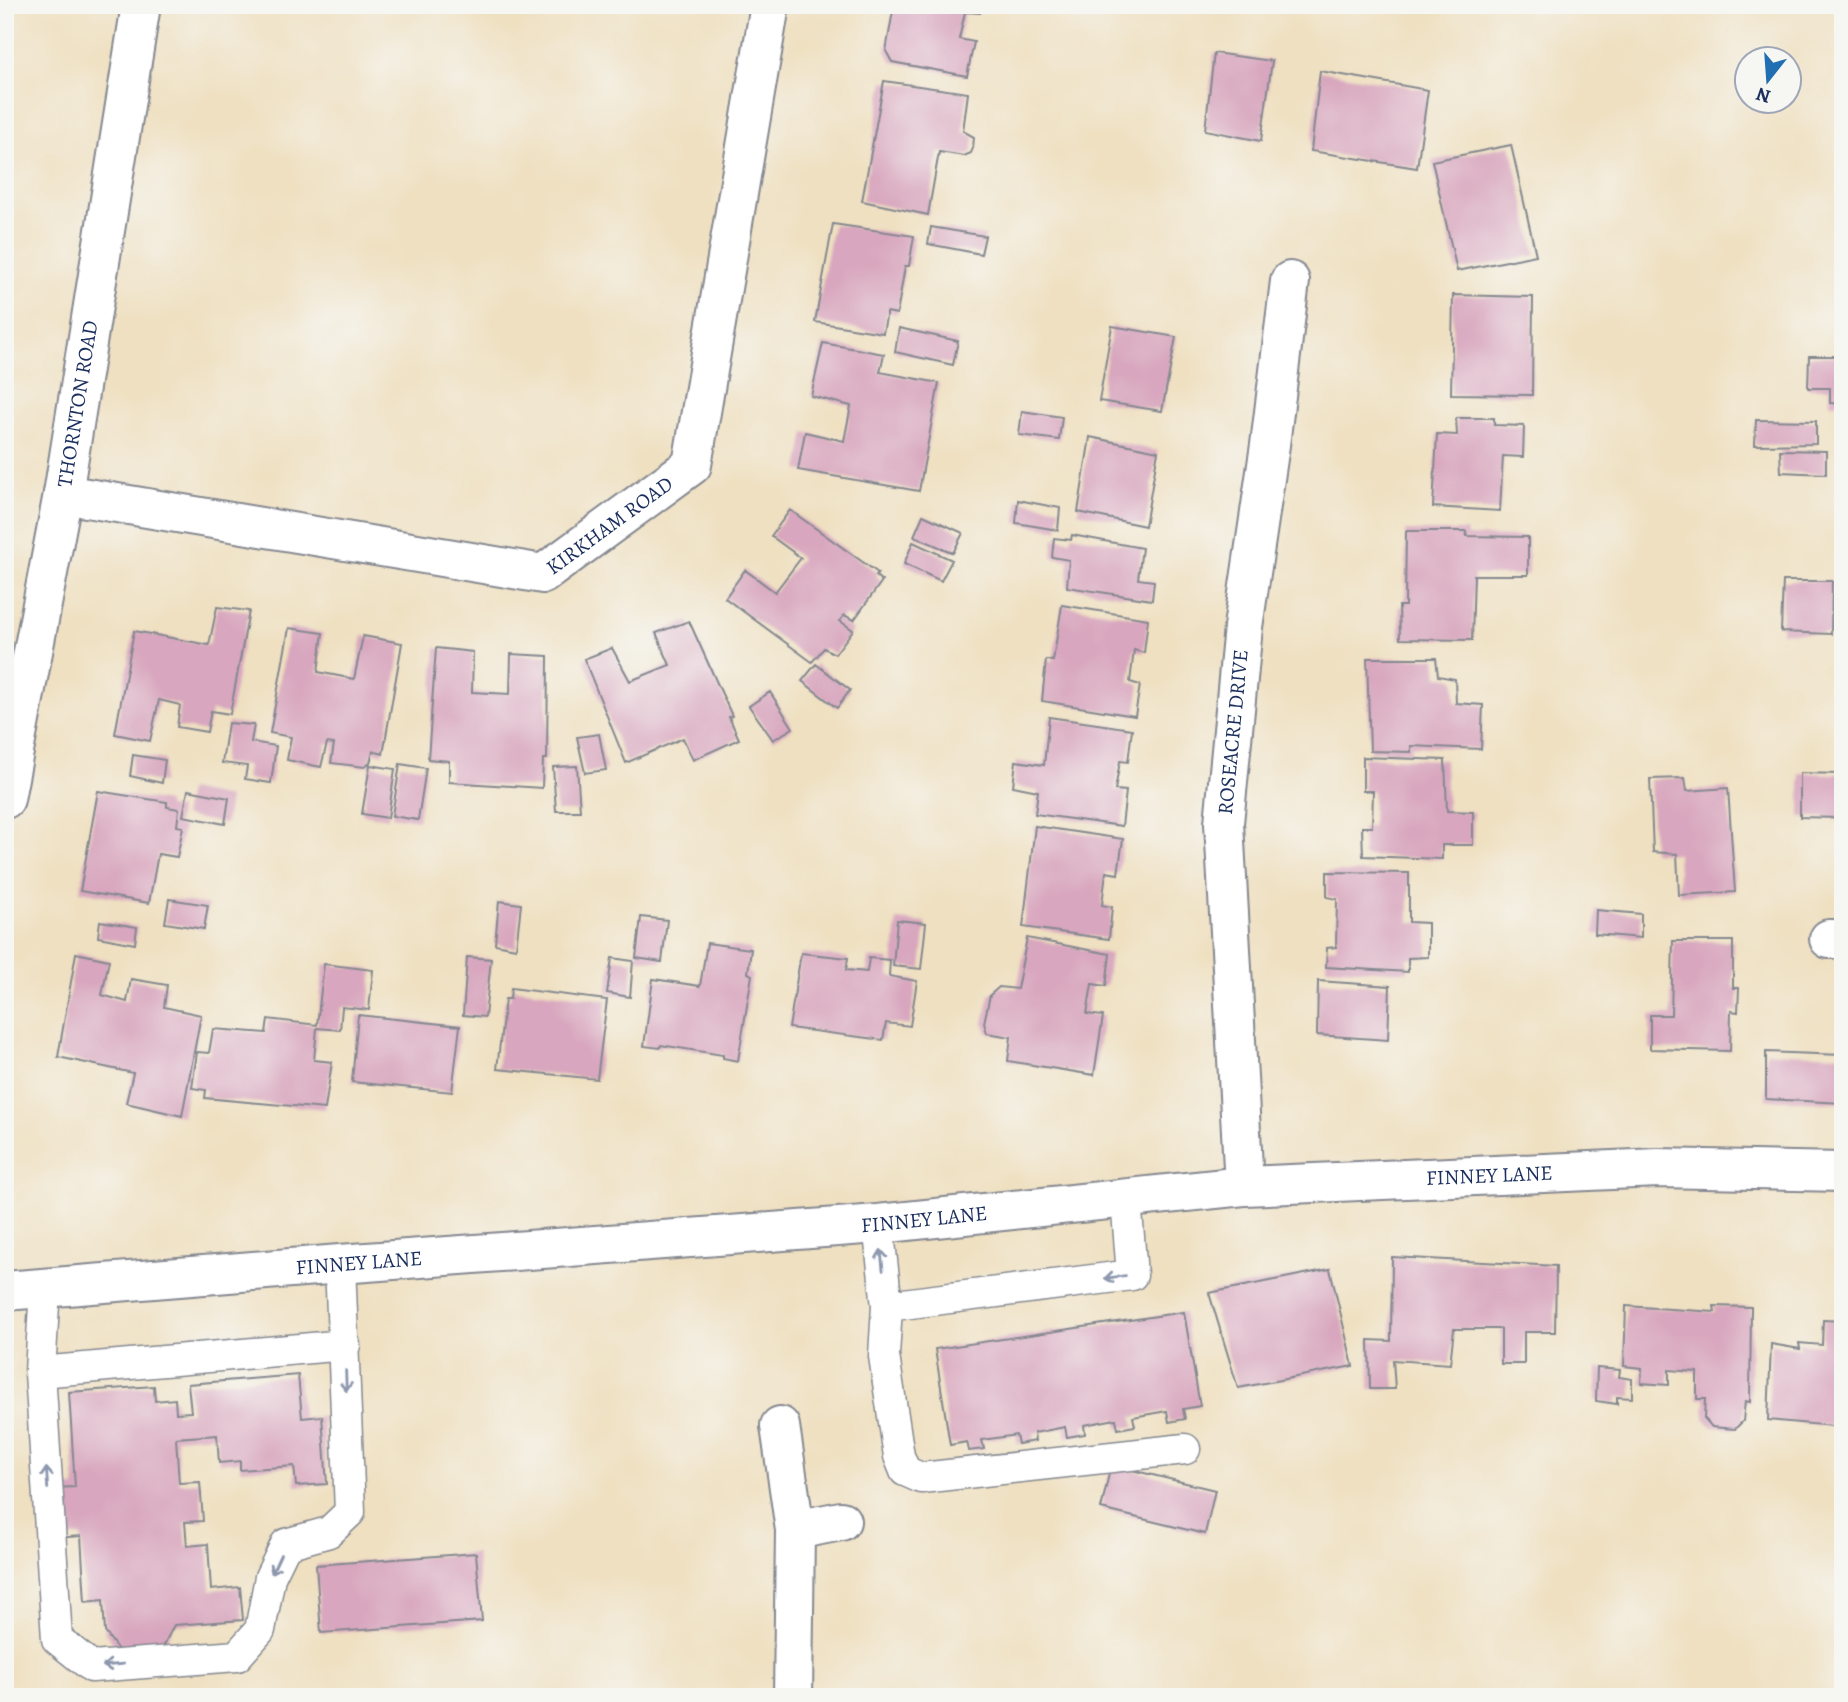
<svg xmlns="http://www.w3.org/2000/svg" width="1848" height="1702" font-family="Alegreya,serif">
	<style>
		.building { fill: #d8a6be }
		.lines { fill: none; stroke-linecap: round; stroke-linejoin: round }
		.lane-casing { stroke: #858890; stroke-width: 33 }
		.street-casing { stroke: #858890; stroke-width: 42 }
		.secondary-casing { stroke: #858890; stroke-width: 42 }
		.lane { stroke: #fff; stroke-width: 30 }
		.street { stroke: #fff; stroke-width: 38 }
		.secondary { stroke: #fff; stroke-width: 38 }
		.oneway { stroke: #8d97ae }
		.labels { text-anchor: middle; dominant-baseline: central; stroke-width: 7; stroke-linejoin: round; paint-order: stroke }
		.street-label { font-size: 21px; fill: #1b2f5e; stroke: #f6f6f2 }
	</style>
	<rect width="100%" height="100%" fill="#f6f6f2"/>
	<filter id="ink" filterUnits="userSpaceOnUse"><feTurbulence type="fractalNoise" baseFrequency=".0143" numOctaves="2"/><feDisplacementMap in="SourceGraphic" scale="14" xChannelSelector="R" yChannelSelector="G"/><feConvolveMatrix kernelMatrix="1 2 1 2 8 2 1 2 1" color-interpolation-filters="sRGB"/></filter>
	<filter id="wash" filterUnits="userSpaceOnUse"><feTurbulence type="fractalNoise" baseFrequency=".00686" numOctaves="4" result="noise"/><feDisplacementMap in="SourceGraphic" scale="28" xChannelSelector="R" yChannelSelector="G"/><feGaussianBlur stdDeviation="1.57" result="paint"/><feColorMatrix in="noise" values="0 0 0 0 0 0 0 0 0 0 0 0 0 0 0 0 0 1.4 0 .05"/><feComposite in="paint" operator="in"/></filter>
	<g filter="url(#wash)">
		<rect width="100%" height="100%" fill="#efe0c1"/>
		<g id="blocks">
			<path class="building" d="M 894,5 L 981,5 L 980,13 L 965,12 L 959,39 L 974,42 L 967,76 L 892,62 L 886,51 Z
				M 1214,53 L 1272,61 L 1261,141 L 1205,130 Z
				M 1320,71 L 1428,90 L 1417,168 L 1311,151 Z
				M 884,81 L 968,93 L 963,131 L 974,137 L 973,148 L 971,153 L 964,156 L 939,152 L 928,215 L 862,201 Z
				M 1511,145 L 1536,255 L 1457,271 L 1432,161 Z
				M 833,224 L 914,236 L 909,266 L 905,266 L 897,314 L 887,312 L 883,333 L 815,322 Z
				M 931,227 L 985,236 L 981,254 L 928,244 Z
				M 1453,295 L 1533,297 L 1532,395 L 1451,394 Z
				M 1112,326 L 1176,337 L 1162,411 L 1099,401 Z
				M 899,328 L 958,341 L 953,365 L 895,352 Z
				M 1841,328 L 1843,328 L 1843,404 L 1830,403 L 1830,388 L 1808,388 L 1809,356 L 1838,356 Z
				M 823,343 L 884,354 L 880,372 L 939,383 L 919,491 L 798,470 L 805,432 L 844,441 L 851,406 L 811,396 Z
				M 1022,411 L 1062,417 L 1059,440 L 1019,435 Z
				M 1456,418 L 1494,418 L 1494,425 L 1524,426 L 1523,457 L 1503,456 L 1500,511 L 1433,507 L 1437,434 L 1457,435 Z
				M 1756,420 L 1816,421 L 1816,444 L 1755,445 Z
				M 1090,437 L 1158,451 L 1145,526 L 1078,512 Z
				M 1780,450 L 1826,451 L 1826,474 L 1781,472 Z
				M 1018,500 L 1060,508 L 1058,530 L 1016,523 Z
				M 790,510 L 878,573 L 876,576 L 882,581 L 854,620 L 844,615 L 840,621 L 853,630 L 835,654 L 824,648 L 812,662 L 725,598 L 745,570 L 775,592 L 801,558 L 771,536 Z
				M 923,515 L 963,533 L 953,553 L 914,536 Z
				M 1406,531 L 1466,531 L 1467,536 L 1528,537 L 1528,575 L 1474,575 L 1472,640 L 1400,639 L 1399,606 L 1405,606 Z
				M 1072,535 L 1142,548 L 1138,579 L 1154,581 L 1152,600 L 1067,587 L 1069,560 L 1052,557 L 1054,538 L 1071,540 Z
				M 913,542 L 952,560 L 941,581 L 904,564 Z
				M 1783,581 L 1832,581 L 1831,634 L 1781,632 Z
				M 1062,605 L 1148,619 L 1144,653 L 1134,650 L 1130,682 L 1140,685 L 1135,716 L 1042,701 L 1046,660 L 1053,661 Z
				M 217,607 L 249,611 L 230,714 L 211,711 L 207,732 L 177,727 L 180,705 L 159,700 L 150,741 L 115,734 L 134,631 L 209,645 Z
				M 689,621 L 732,716 L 729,717 L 739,739 L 693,760 L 683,738 L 626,763 L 584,659 L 612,648 L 630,681 L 670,665 L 656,633 Z
				M 289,628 L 323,633 L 318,672 L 354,679 L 363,636 L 402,643 L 383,754 L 373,751 L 370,763 L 365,767 L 331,763 L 334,744 L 327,743 L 321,767 L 287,760 L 291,737 L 270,733 Z
				M 436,648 L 473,652 L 472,692 L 510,694 L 511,654 L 548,656 L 547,759 L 543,759 L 542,788 L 449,782 L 449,761 L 428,759 Z
				M 1367,658 L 1436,658 L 1438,676 L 1455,679 L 1456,703 L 1483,705 L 1481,749 L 1411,746 L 1411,752 L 1370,751 Z
				M 816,664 L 850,690 L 837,708 L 802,681 Z
				M 770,692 L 793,728 L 773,740 L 749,706 Z
				M 1049,717 L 1132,729 L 1128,762 L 1120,761 L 1115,790 L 1126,791 L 1122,826 L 1035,814 L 1038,791 L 1013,786 L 1016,761 L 1044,765 Z
				M 228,723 L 254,725 L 251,742 L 276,746 L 271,783 L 245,779 L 247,766 L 222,763 Z
				M 599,734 L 606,770 L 585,773 L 577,737 Z
				M 133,755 L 165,760 L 162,783 L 130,776 Z
				M 1363,757 L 1445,760 L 1447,811 L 1473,812 L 1473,845 L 1442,845 L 1442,859 L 1363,856 L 1362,827 L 1372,827 L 1373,791 L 1363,791 Z
				M 400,764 L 426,768 L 418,820 L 392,816 Z
				M 370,765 L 395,769 L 388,818 L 362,814 Z
				M 577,766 L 580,811 L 556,811 L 553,767 Z
				M 1800,773 L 1841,774 L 1841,818 L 1800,817 Z
				M 1685,778 L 1687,791 L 1728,788 L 1735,892 L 1679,895 L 1677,854 L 1653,852 L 1650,779 Z
				M 188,790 L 229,798 L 225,824 L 183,816 Z
				M 98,791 L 167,802 L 167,807 L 179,809 L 177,826 L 183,827 L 177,857 L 158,854 L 149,903 L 80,891 Z
				M 1035,826 L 1123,839 L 1118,874 L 1106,872 L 1102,905 L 1112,907 L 1109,939 L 1023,927 Z
				M 1327,872 L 1409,873 L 1409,922 L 1428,923 L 1428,957 L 1408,958 L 1408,972 L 1326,967 L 1327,948 L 1336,947 L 1337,899 L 1327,897 Z
				M 169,899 L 208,905 L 204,929 L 165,923 Z
				M 499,901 L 521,904 L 516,948 L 495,944 Z
				M 1596,910 L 1641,914 L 1641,938 L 1595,934 Z
				M 641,917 L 667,920 L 662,962 L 636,958 Z
				M 897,920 L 926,923 L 921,969 L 893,966 Z
				M 100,921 L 137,927 L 135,944 L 98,937 Z
				M 1027,938 L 1110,954 L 1106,986 L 1092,984 L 1087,1014 L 1103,1016 L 1094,1075 L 1008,1061 L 1011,1037 L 987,1033 L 984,1023 L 990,995 L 999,987 L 1017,989 Z
				M 1673,941 L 1733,941 L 1733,988 L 1739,988 L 1738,1012 L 1731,1011 L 1730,1051 L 1650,1049 L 1650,1015 L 1671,1015 Z
				M 707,943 L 751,949 L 748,973 L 752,975 L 738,1061 L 723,1058 L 723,1055 L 661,1045 L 660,1048 L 644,1046 L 653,979 L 700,986 Z
				M 76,953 L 109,960 L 102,995 L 127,1002 L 131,979 L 167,985 L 164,1007 L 201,1015 L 182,1116 L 126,1103 L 133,1073 L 58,1057 Z
				M 801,953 L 848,958 L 846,970 L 867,972 L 869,958 L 890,960 L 889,976 L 917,981 L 910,1026 L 886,1023 L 883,1040 L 789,1028 Z
				M 467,957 L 491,959 L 485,1017 L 463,1015 Z
				M 612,958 L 633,961 L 630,997 L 607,993 Z
				M 324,964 L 373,970 L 369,1010 L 342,1007 L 340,1030 L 317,1028 L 314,1060 L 332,1062 L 325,1109 L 205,1098 L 206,1090 L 192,1088 L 197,1052 L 209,1053 L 213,1029 L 266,1033 L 268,1019 L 317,1025 Z
				M 1318,981 L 1390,986 L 1388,1040 L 1317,1035 Z
				M 511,988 L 607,1000 L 597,1079 L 497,1069 L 505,999 L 510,999 Z
				M 358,1015 L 460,1026 L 452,1092 L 352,1082 Z
				M 1766,1052 L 1843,1055 L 1843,1103 L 1766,1099 Z
				M 1392,1257 L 1556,1266 L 1555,1332 L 1524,1332 L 1524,1364 L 1501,1364 L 1501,1329 L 1454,1329 L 1450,1364 L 1393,1360 L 1395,1389 L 1370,1389 L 1369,1340 L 1391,1341 Z
				M 1330,1269 L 1353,1366 L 1238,1388 L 1209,1293 Z
				M 1626,1306 L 1715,1312 L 1714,1306 L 1751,1307 L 1750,1402 L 1745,1401 L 1743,1421 L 1735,1429 L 1712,1427 L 1704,1418 L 1705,1399 L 1697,1399 L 1697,1372 L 1669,1370 L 1669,1385 L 1641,1383 L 1642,1368 L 1624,1366 Z
				M 1184,1312 L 1200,1406 L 1183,1409 L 1185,1419 L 1169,1422 L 1167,1411 L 1133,1417 L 1135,1426 L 1118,1429 L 1116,1419 L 1084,1425 L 1085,1434 L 1067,1437 L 1065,1427 L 1034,1433 L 1035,1441 L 1018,1444 L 1016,1435 L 982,1440 L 984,1449 L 969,1451 L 967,1442 L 950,1445 L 935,1349 Z
				M 1823,1320 L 1843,1321 L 1843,1427 L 1768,1420 L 1771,1344 L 1800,1349 L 1799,1343 L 1822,1345 Z
				M 1597,1368 L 1620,1370 L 1619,1377 L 1632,1379 L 1632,1398 L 1617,1397 L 1617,1404 L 1596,1401 Z
				M 298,1375 L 302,1418 L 322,1416 L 327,1484 L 296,1486 L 294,1466 L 240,1470 L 240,1461 L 219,1463 L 217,1435 L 176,1438 L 179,1483 L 200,1482 L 203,1521 L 185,1522 L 187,1546 L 208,1544 L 211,1590 L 240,1587 L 243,1620 L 174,1625 L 160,1653 L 124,1658 L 105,1632 L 103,1600 L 85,1602 L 81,1536 L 55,1538 L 52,1488 L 75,1487 L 69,1392 L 154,1386 L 155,1401 L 175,1399 L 176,1413 L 191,1412 L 188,1384 Z
				M 1111,1465 L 1215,1490 L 1205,1534 L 1101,1509 Z
				M 476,1553 L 482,1621 L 321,1633 L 316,1565 Z"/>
		</g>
	</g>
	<g filter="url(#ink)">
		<use href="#blocks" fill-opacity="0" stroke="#858890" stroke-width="2"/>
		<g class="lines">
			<g class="lane-casing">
				<path id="lane" d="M 878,1224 L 887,1306 L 1132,1275 L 1126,1199
					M 45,1288 L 40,1372 L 57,1639 L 92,1667 L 237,1656 L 260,1630 L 270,1577 L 286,1544 L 329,1532 L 350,1512 L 340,1264
					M 887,1306 L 884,1356 L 899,1456 L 905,1471 L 921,1478 L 1185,1449
					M 40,1372 L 345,1345"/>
			</g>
			<g class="street-casing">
				<g id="street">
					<path id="s1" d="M 63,494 L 543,574 L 692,465 L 770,5"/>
					<path id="s2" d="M 5,799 L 63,494 L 141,5"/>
					<path d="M 1829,939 L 1843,939"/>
					<path id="s3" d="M 1244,1186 L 1224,823 L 1243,627 L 1270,445 L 1290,281"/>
					<path d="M 780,1426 L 795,1530 L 793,1697"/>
					<path d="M 795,1530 L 841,1521"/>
				</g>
			</g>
			<g class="secondary-casing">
				<g id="secondary">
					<path id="s4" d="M 5,1291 L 340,1264 L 878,1224 L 1244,1186 L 1658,1168 L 1843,1172"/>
				</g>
			</g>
			<use href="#lane" class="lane"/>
			<use href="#street" class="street"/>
			<use href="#secondary" class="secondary"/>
		</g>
		<defs><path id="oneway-shaft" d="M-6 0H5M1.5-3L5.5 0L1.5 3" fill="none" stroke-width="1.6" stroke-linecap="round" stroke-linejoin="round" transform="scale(1.75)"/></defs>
		<g class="oneway">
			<use href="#oneway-shaft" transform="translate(882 1260) rotate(-96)"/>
			<use href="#oneway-shaft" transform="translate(1115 1277) rotate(173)"/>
			<use href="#oneway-shaft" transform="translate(346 1381) rotate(88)"/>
			<use href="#oneway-shaft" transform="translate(47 1478) rotate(-94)"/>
			<use href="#oneway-shaft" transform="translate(276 1564) rotate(115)"/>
			<use href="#oneway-shaft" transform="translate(113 1665) rotate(175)"/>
		</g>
	</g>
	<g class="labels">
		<g class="street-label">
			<text stroke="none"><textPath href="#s2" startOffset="402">THORNTON ROAD</textPath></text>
			<text stroke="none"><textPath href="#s1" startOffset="569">KIRKHAM ROAD</textPath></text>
			<text stroke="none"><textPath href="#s3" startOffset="455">ROSEACRE DRIVE</textPath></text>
			<text stroke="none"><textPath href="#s4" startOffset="1489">FINNEY LANE</textPath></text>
			<text stroke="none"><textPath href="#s4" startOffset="922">FINNEY LANE</textPath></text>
			<text stroke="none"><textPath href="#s4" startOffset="355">FINNEY LANE</textPath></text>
		</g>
	</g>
	<rect width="1848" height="1702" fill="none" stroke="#f6f6f2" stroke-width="28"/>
	<g transform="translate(1768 80) rotate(197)"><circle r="33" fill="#f6f6f2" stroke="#9ea6b7" stroke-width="2"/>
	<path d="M0-5L12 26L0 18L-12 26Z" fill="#1f6fb2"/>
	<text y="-10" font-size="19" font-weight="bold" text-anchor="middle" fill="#1b2f5e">N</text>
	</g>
</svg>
